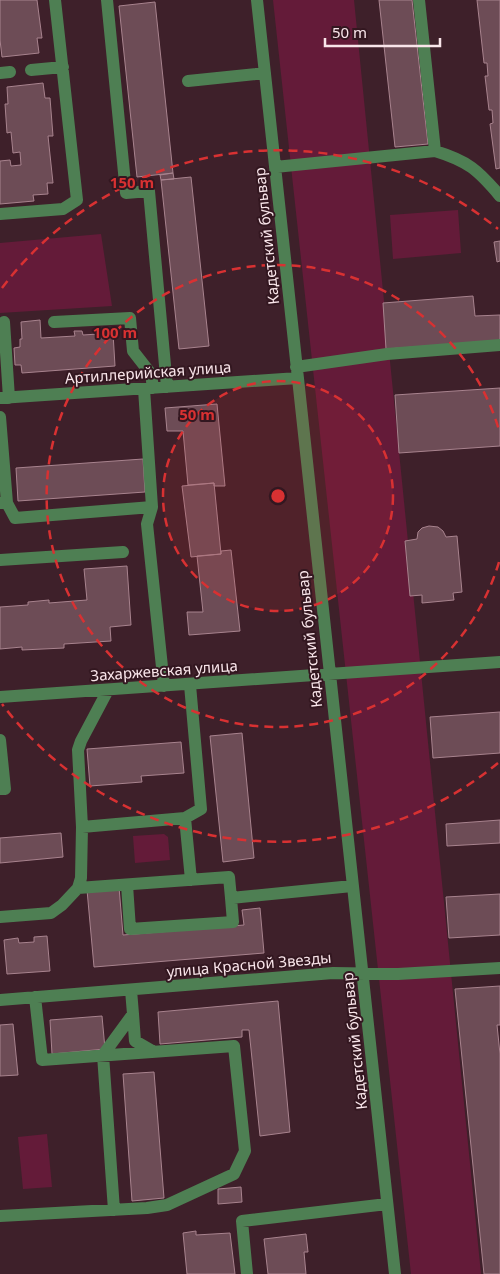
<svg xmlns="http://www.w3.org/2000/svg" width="500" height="1274" font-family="'Noto Sans',sans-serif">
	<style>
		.green { fill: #641b39 }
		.building { fill: #6d4c56; stroke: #a8838e }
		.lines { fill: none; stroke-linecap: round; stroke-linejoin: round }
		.minor { stroke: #4e7f53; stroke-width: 12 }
		.ring { fill: none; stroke: #d83132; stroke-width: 2.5; stroke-dasharray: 9 6 }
		.labels { text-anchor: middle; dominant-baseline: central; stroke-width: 4; stroke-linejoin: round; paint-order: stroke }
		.street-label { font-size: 15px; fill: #f9e5ea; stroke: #331720 }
		.centre { fill: #d83132; stroke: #331720; stroke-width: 2.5 }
		.ring-label { font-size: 15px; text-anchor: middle; font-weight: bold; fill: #d83132; stroke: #331720; stroke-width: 4; stroke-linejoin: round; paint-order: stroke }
	</style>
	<rect width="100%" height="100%" fill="#3e202a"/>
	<path class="green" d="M 273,0 L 354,0 L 481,1274 L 411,1274 Z
		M 458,210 L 461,253 L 393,259 L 390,215 Z
		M 101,234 L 112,306 L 0,313 L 0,243 Z
		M 164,834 L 168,837 L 170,860 L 135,863 L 133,836 Z
		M 47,1134 L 52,1187 L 23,1189 L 18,1137 Z"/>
	<path class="building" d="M 0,0 L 37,0 L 42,38 L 37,38 L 39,53 L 2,57 L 0,40 Z
		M 379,0 L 412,0 L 428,144 L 395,147 Z
		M 477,0 L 500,0 L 500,168 L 496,169 L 490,124 L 493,123 L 492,110 L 489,110 L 485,76 L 488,76 L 487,63 L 484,63 Z
		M 155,2 L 173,173 L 137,177 L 119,6 Z
		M 43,83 L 45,98 L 50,98 L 53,136 L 48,136 L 53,183 L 47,183 L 48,194 L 33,195 L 34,201 L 0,204 L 0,161 L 10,160 L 11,166 L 21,165 L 20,152 L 13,153 L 11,132 L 7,133 L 5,104 L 8,104 L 7,87 Z
		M 173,173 L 174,179 L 161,180 L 160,175 Z
		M 191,177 L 209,346 L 179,349 L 161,180 Z
		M 500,241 L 500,261 L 497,262 L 494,242 Z
		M 473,296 L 475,316 L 500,315 L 500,341 L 386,349 L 383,303 Z
		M 40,320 L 41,338 L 75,336 L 74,331 L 82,331 L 83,335 L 113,333 L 115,366 L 22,373 L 21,365 L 15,365 L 14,348 L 20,347 L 20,339 L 22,339 L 21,322 Z
		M 500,388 L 500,446 L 399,453 L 395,395 Z
		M 217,404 L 225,486 L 214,486 L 214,483 L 188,485 L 183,431 L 167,431 L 165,408 Z
		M 143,459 L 145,492 L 18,501 L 16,468 Z
		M 214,483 L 221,554 L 191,557 L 182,486 Z
		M 429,526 L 438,527 L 443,531 L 446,537 L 457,536 L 462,592 L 453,593 L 454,600 L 422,603 L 422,595 L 410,596 L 405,541 L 417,539 L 418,532 L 422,528 Z
		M 231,550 L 240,631 L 189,635 L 187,612 L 203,612 L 197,556 L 221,554 L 221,551 Z
		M 127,566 L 131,625 L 110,627 L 111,641 L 64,644 L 64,648 L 22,650 L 22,647 L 0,649 L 0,607 L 28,605 L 28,602 L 49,600 L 49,603 L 87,600 L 84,569 Z
		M 500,712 L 500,753 L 433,758 L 430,717 Z
		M 242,733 L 254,858 L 223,862 L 210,736 Z
		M 181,742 L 184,773 L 141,776 L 142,782 L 90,786 L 87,749 Z
		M 500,820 L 500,843 L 447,846 L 446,824 Z
		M 61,833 L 63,857 L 0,863 L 0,838 Z
		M 119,887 L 123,935 L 244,925 L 242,910 L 260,908 L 264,953 L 94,967 L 87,890 Z
		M 500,894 L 500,935 L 449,938 L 446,897 Z
		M 47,936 L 50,971 L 7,974 L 4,940 L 18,938 L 19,943 L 34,942 L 34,937 Z
		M 500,986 L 500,1025 L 497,1025 L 500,1054 L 500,1274 L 484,1274 L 455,989 Z
		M 278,1001 L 290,1132 L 260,1136 L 249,1030 L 242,1030 L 242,1037 L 160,1044 L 158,1012 Z
		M 102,1016 L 105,1049 L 52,1054 L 50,1020 Z
		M 13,1024 L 18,1075 L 0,1076 L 0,1025 Z
		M 154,1072 L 164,1198 L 132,1201 L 123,1074 Z
		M 241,1187 L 242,1202 L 218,1204 L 218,1189 Z
		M 196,1231 L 196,1235 L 230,1233 L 235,1274 L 187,1274 L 183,1233 Z
		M 306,1234 L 308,1252 L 304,1252 L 306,1274 L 268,1274 L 264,1239 Z"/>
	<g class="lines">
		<path class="minor" d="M 107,0 L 126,193 L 149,191 L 167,387
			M 257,0 L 395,1274
			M 419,0 L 435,151
			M 31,70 L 63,67
			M 0,73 L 10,72
			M 188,81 L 265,73
			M 275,167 L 435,151 C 468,161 478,170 500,196
			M 0,214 L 63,209 L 77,200 L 55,0
			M 4,322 L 9,398
			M 54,322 L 130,318 L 133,351 L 151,374 L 153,388
			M 296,367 L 387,354 L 500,345
			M 144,389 L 152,507 L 147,524 L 164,686
			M 0,398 L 298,378
			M 0,417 L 7,503
			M 0,503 L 7,503 L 15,518 L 152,507
			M 0,560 L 123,552
			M 0,697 L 500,662
			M 0,740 L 5,789 L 0,789
			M 185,818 L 201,809 L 190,685
			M 82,827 L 185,818 L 191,880
			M 127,885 L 130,929 L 233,922 L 231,898
			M 78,888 L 229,877 L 231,898 L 352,886
			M 0,917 L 51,913 L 62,905 L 78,888 L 81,878 L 82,827 L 78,750 L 81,741 L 108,690
			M 0,1000 L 333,973 L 398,974 L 500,968
			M 133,1014 L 135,1041 L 154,1052
			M 114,1210 L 103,1055 L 133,1014 L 131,990
			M 0,1216 L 147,1208 L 167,1205 L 234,1174 L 245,1151 L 234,1046 L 42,1060 L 35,997
			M 247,1274 L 242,1221 L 387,1204"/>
	</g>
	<circle cx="278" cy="496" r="115" fill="#d83132" fill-opacity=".12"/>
	<g class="ring">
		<circle cx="278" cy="496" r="115"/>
		<path d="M499 562A231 231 0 1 1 499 430"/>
		<path d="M498 763A346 346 0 0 1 2 704M2 288A346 346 0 0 1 498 229"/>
	</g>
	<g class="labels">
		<g class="street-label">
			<text transform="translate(266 236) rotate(-96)">Кадетский бульвар</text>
			<text transform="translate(148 372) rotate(-4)">Артиллерийская улица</text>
			<text transform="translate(309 639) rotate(-96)">Кадетский бульвар</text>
			<text transform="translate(164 670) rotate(-4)">Захаржевская улица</text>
			<text transform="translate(249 964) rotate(-5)">улица Красной Звезды</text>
			<text transform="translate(354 1041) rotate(-96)">Кадетский бульвар</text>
		</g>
	</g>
	<circle cx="278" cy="496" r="8" class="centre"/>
	<g class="ring-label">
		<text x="132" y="188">150 m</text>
		<text x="115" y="338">100 m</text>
		<text x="197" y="420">50 m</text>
	</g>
	<path d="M325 38v8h115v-8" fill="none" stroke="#f9e5ea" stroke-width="2.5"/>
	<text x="332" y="38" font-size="15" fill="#f9e5ea" stroke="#331720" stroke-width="4" paint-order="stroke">50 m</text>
</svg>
